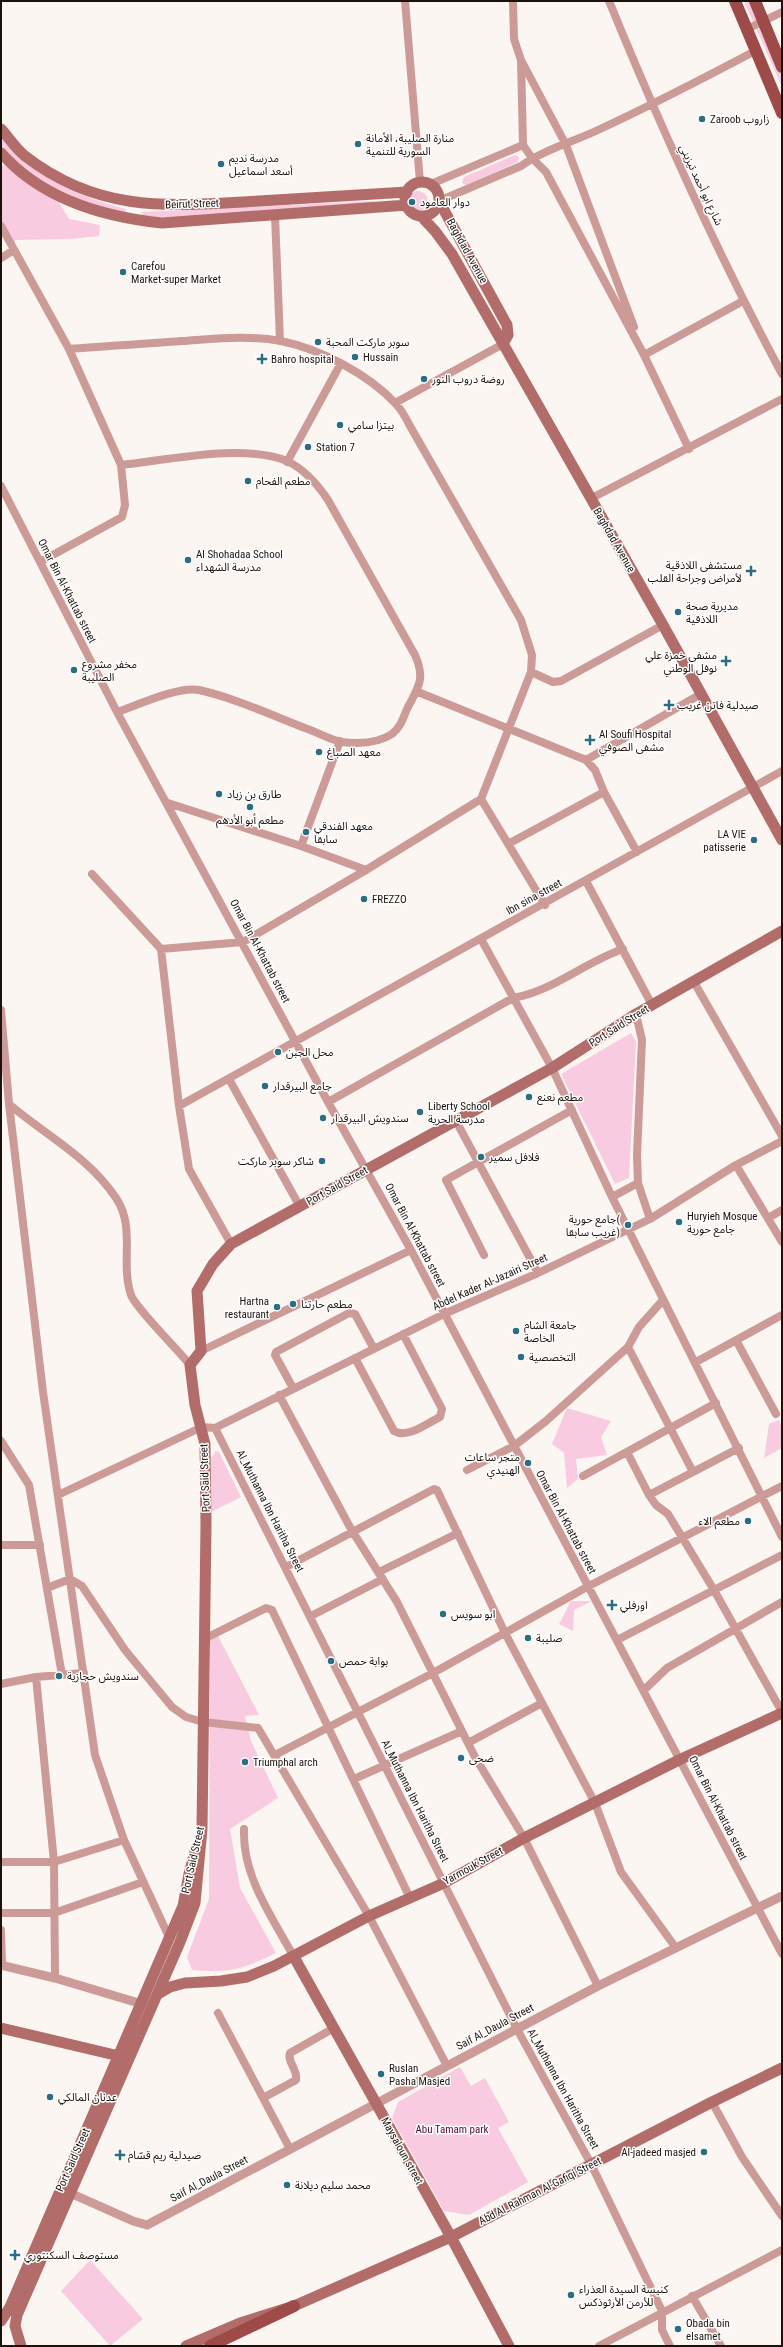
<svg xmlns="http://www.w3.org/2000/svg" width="783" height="2347" font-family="'Roboto Condensed','Noto Sans Arabic',sans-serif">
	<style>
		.green { fill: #f9cbe0 }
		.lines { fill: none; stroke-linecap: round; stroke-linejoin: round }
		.minor { stroke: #cc9a97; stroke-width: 8 }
		.tertiary { stroke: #cc9a97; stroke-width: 9 }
		.secondary { stroke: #b26c69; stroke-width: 11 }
		.primary { stroke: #9e4a49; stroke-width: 12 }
		.poi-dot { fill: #2d6d82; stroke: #fff; stroke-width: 1.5 }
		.labels { text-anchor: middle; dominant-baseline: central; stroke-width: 3; stroke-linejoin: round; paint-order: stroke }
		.poi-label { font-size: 11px; fill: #1b120c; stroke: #fff; text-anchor: start }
		.street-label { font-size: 11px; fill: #1b120c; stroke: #fff }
		.park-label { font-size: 11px; fill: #4e0e34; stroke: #fff }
	</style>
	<rect width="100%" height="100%" fill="#fbf6f2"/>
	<path class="green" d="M 744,1 L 750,1 L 782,74 L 782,87 Z
		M 1,137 C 36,175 77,197 126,209 L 126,214 C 71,198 43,187 1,147 Z
		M 515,155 L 519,157 L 518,162 L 466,185 L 462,183 L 464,177 Z
		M 1,164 L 54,194 L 69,219 L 100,225 L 99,236 L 70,239 L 15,240 L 14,250 L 1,226 Z
		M408 201a10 10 0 1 1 20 0a10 10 0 1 1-20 0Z
		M 374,201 L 375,203 L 175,218 L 144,216 L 141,212 Z
		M 631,1033 L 636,1042 L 629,1178 L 615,1184 L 561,1074 Z
		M 567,1408 L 611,1421 L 601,1437 L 607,1455 L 576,1459 L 578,1479 L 567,1488 L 564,1453 L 552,1444 Z
		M 779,1420 L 782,1427 L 782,1448 L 764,1458 L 769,1424 Z
		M 216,1451 L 219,1452 L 241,1497 L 211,1512 L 211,1458 Z
		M 571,1601 L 592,1601 L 574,1610 L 573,1631 L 559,1624 Z
		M 218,1636 L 259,1715 L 245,1716 L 251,1741 L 278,1798 L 230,1829 L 240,1888 L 276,1953 C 241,1970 231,1973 192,1970 L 187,1957 L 209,1899 L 210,1640 Z
		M 460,2067 L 471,2086 L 485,2078 L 509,2122 L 498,2128 L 528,2182 L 469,2215 L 444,2211 L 392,2118 L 398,2102 Z
		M 90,2260 L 143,2319 L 110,2346 L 61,2291 Z"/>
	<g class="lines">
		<path class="minor" d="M 405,1 L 420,182
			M 513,1 L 514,39 L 521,60 L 566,145 L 634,327
			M 609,1 C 661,128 717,253 782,374
			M 747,29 L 782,12
			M 521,60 L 523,145 L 532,158 L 546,172 L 644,355 L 689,449
			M 431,184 L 523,145
			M 439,201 L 521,166 C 541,151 575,141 598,130 C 652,105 704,78 757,50
			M 275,216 L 280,341
			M 1,226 L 69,349 L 121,465 L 125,505 L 122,517 L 40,562
			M 1,258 L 14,250
			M 69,349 C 106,346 144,344 181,341 C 214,339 249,335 281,341 C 320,349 368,374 395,403 C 401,409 406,418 410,426 L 521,620 L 532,655 L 531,672 L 481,799 L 366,870 L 243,942 L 161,949 L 179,1106 L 189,1169 L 231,1244
			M 644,355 L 743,301
			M 395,403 L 503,344
			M 287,462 L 341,363
			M 1,486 L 117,712 L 328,1102 L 411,1250 L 782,1954
			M 590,499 L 782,399
			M 531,672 L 553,682 L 561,681 L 663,625
			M 418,692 L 586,760 L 595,770 L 604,792 L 637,852
			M 117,712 C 138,705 178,686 199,690 C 235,698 271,715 305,728 C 317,732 330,740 342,742 C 359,744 377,744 392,734 C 401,727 403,718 407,709 C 418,687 426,680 415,655 L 328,500 C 318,485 304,469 287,461 C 243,443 168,460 121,465
			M 586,760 L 701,694
			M 481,799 L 545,905
			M 168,803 L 301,846 L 366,870
			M 508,844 L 604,792
			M 301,846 L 340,741
			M 92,874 L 161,949
			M 586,881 L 652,1005
			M 481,939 L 552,1068 L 612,1197 L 782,1537
			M 694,982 L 782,1136
			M 1,1010 L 9,1104 L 43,1392 L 95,1755 L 124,1840 L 169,1937
			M 636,1014 L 642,1040 L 637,1155 L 638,1183 L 650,1219
			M 229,1079 L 300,1207
			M 328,1102 L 513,998 C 553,991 585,962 623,949
			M 9,1104 C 45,1135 89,1157 116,1198 C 136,1227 120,1263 131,1295 C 135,1307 179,1351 190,1365
			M 179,1106 L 782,771
			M 456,1121 L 538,1273
			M 736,1165 L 782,1242
			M 612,1197 L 638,1183
			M 768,1218 L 782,1210
			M 484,1255 L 446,1180 L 572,1110
			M 736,1340 L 776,1414
			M 628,1347 L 693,1472
			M 201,1351 L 411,1250
			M 355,1358 L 394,1431 C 408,1439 427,1423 440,1417 L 442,1409 L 403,1334
			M 696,1362 L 782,1315
			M 293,1388 L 275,1355 L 276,1352 L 349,1313 L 355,1314 L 374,1349
			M 279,1395 L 351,1529 L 397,1602 L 475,1757 L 524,1838 L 598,1986
			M 215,1428 L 517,2029 L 591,2164 L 662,2311 L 662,2330 L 670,2346
			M 1,1441 L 29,1485 L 62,1675
			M 739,1448 L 649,1495 L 656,1505 L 668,1514 L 714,1590 L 782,1712
			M 627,1452 L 649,1495
			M 467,1470 L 514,1446 L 546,1421 L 628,1347 L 639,1327 L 663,1300
			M 583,1476 L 716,1403
			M 58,1495 L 202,1427 L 215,1428 L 444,1314 L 538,1273 L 650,1219 L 736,1165 L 782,1141
			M 1,1545 L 40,1545
			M 286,1567 L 434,1489 L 437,1490 L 505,1633 L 595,1803 L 621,1872 L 676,1948
			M 379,1572 L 458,1533
			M 47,1588 L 70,1579 L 82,1586 L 125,1650 L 172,1707 L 186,1717 L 203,1722 L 258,1728 L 369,1916 L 447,2066
			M 311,1616 L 383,1579
			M 204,1639 L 266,1608 L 272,1610 L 410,1898
			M 617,1640 L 782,1555
			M 36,1677 L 54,1862 L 55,1978
			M 1,1684 L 36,1677 L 84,1673
			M 644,1690 L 667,1668 L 782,1602
			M 468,1743 L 542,1703
			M 275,1755 L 433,1673 L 587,1587 L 782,1486
			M 354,1779 L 462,1731
			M 244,1829 C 242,1876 272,1917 294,1957
			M 1,1862 L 54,1862 L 124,1840
			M 1,1913 L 54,1913 L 143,1882
			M 1,1930 L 2,1965
			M 218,2013 L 290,2149
			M 263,2098 L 296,2080 C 298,2070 287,2062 290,2053 L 334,2028
			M 712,2102 L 742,2157 L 782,2216
			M 692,2296 L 721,2346
			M 599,2346 L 782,2250"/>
		<path class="tertiary" d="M 1,1965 L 55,1978 L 142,2004
			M 70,2193 L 133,2221 L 147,2225 L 598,1986 L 782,1896"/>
		<path class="secondary" d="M 1,129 C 9,138 16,149 25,156 C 100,214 170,206 259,201 C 308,198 357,195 407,192
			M 1,153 C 42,199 102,217 162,223 L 407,205
			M405 199a17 17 0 1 1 34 0a17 17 0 1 1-34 0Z
			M 439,201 L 507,325 L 508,335 L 503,344
			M 421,216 L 435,231 L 452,254 L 663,625 L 782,840
			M 294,1957 L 451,2237 L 509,2346
			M 158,1994 L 170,1987 L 185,1983 L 221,1981 L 247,1977 L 274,1966 L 369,1916 L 444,1883 L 524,1838 L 681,1759 L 782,1713
			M 1,2028 L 119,2056
			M 1,2321 L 10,2307 L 183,1906 L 189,1874 L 196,1848
			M 21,2346 L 15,2326 L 17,2315 L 180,1942 L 195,1903 L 202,1829 L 206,1524 L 205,1444 L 195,1405 L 190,1365 L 201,1351 L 197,1291 L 213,1264 L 231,1244 L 552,1068 L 636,1014 L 782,931
			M 186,2346 L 240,2323 L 294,2306 L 451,2237 L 712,2102 L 782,2068"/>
		<path class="primary" d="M 735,1 L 782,113
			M 755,1 L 782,67
			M 210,2346 L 294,2306"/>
	</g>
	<g class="poi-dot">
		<circle cx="702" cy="119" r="4"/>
		<circle cx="358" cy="144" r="4"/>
		<circle cx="221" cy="164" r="4"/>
		<circle cx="412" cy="202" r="4"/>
		<circle cx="123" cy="272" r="4"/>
		<circle cx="318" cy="342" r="4"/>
		<circle cx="355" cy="357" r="4"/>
		<path d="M260 353h4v4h4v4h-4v4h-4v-4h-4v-4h4z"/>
		<circle cx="424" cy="379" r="4"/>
		<circle cx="340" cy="425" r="4"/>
		<circle cx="308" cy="447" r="4"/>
		<circle cx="248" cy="481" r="4"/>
		<circle cx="188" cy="560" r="4"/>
		<path d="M749 565h4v4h4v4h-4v4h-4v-4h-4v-4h4z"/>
		<circle cx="678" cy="612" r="4"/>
		<path d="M724 655h4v4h4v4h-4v4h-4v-4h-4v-4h4z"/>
		<circle cx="74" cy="670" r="4"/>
		<path d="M667 699h4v4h4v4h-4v4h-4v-4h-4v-4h4z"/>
		<path d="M588 734h4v4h4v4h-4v4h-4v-4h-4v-4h4z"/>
		<circle cx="319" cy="752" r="4"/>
		<circle cx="219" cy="794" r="4"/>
		<circle cx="250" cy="807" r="4"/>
		<circle cx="306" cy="832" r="4"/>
		<circle cx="754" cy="840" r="4"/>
		<circle cx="364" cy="899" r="4"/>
		<circle cx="278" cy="1052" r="4"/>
		<circle cx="265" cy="1086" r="4"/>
		<circle cx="529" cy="1097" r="4"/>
		<circle cx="420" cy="1112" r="4"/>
		<circle cx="323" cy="1118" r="4"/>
		<circle cx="481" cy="1157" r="4"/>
		<circle cx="322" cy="1161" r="4"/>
		<circle cx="679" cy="1222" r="4"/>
		<circle cx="628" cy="1225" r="4"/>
		<circle cx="293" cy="1304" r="4"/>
		<circle cx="277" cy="1307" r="4"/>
		<circle cx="516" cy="1331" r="4"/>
		<circle cx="521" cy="1357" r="4"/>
		<circle cx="528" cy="1463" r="4"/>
		<circle cx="748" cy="1521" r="4"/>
		<path d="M610 1599h4v4h4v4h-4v4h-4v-4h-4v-4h4z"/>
		<circle cx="443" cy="1614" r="4"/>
		<circle cx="528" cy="1638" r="4"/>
		<circle cx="331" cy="1661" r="4"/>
		<circle cx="59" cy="1676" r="4"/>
		<circle cx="461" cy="1758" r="4"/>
		<circle cx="245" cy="1762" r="4"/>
		<circle cx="381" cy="2074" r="4"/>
		<circle cx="50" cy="2097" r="4"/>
		<circle cx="704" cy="2152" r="4"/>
		<path d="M118 2149h4v4h4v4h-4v4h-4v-4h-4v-4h4z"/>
		<circle cx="287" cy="2185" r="4"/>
		<path d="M13 2249h4v4h4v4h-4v4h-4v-4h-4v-4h4z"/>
		<circle cx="571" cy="2295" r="4"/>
		<circle cx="678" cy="2329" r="4"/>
	</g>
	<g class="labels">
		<g class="poi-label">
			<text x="710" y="119">Zaroob زاروب</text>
			<text x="366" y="138">منارة الصليبة، الأمانة<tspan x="366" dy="13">السورية للتنمية</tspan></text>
			<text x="229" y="158">مدرسة نديم<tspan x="229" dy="13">أسعد اسماعيل</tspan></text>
			<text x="420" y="202">دوار العامود</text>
			<text x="131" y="266">Carefou<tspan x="131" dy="13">Market-super Market</tspan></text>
			<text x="326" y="342">سوبر ماركت المحبة</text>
			<text x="363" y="357">Hussain</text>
			<text x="271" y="359">Bahro hospital</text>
			<text x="432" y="379">روضة دروب النور</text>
			<text x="348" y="425">بيتزا سامي</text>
			<text x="316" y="447">Station 7</text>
			<text x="256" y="481">مطعم الفحام</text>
			<text x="196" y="554">Al Shohadaa School<tspan x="196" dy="13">مدرسة الشهداء</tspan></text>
			<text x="742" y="565" text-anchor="end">مستشفى اللاذقية<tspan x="742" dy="13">لأمراض وجراحة القلب</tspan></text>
			<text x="686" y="606">مديرية صحة<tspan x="686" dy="13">اللاذقية</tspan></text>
			<text x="717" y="655" text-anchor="end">مشفى خمزة علي<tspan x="717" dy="13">نوفل الوطني</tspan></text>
			<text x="82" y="664">مخفر مشروع<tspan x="82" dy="13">الصليبة</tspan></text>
			<text x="677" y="705">صيدلية فاتن غريب</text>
			<text x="599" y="734">Al Soufi Hospital<tspan x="599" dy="13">مشفى الصوفي</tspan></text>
			<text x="327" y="752">معهد الصباغ</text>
			<text x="227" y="794">طارق بن زياد</text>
			<text x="250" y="820" text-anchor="middle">مطعم أبو الأدهم</text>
			<text x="314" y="826">معهد الفندقي<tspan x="314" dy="13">سابقا</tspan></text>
			<text x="746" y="834" text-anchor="end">LA VIE<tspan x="746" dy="13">patisserie</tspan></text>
			<text x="372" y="899">FREZZO</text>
			<text x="286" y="1052">محل الجبن</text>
			<text x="273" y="1086">جامع البيرقدار</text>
			<text x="537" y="1097">مطعم نعنع</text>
			<text x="428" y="1106">Liberty School<tspan x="428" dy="13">مدرسة الحرية</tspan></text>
			<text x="331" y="1118">سندويش البيرقدار</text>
			<text x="489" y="1157">فلافل سمير</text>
			<text x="314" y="1161" text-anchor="end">شاكر سوبر ماركت</text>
			<text x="687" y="1216">Huryieh Mosque<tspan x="687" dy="13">جامع حورية</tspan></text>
			<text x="620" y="1219" text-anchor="end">جامع حورية(<tspan x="620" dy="13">غريب سابقا)</tspan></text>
			<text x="269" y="1301" text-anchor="end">Hartna<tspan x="269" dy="13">restaurant</tspan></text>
			<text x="301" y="1304">مطعم حارتنا</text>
			<text x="524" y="1325">جامعة الشام<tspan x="524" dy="13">الخاصة</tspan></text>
			<text x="529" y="1357">التخصصية</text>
			<text x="520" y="1457" text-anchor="end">متجر ساعات<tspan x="520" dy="13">الهنيدي</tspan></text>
			<text x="740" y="1521" text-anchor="end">مطعم الاء</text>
			<text x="620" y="1605">اورفلي</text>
			<text x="451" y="1614">ابو سويس</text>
			<text x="536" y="1638">صليبة</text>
			<text x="339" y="1661">بوابة حمص</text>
			<text x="67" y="1676">سندويش حجازية</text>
			<text x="469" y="1758">ضحى</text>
			<text x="253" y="1762">Triumphal arch</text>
			<text x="389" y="2068">Ruslan<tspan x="389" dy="13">Pasha Masjed</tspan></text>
			<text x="58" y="2097">عدنان المالكي</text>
			<text x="696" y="2152" text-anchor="end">Al-jadeed masjed</text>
			<text x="128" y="2155">صيدلية ريم قسّام</text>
			<text x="295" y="2185">محمد سليم ديلانة</text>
			<text x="24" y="2255">مستوصف السكنتوري</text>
			<text x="579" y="2289">كنيسة السيدة العذراء<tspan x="579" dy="13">للأرمن الأرثوذكس</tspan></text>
			<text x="686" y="2323">Obada bin<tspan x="686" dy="13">elsamet</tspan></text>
		</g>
		<g class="street-label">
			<text transform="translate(701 185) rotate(65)">شارع ابو أحمد تيزيني</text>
			<text transform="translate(192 204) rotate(-2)">Beirut Street</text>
			<text transform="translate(467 251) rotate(61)">Baghdad Avenue</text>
			<text transform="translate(614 540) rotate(60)">Baghdad Avenue</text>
			<text transform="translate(67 591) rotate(63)">Omar Bin Al-Khattab street</text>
			<text transform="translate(534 897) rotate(-29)">Ibn sina street</text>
			<text transform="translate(260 951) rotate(62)">Omar Bin Al-Khattab street</text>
			<text transform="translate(619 1026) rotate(-32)">Port Said Street</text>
			<text transform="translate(337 1186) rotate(-29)">Port Said Street</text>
			<text transform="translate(415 1235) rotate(62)">Omar Bin Al-Khattab street</text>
			<text transform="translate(490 1282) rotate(-24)">Abdel Kader Al-Jazairi Street</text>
			<text transform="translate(205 1478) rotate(-92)">Port Said Street</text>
			<text transform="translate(270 1511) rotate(63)">Al_Muthanna Ibn Haritha Street</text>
			<text transform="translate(566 1522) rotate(62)">Omar Bin Al-Khattab street</text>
			<text transform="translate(415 1801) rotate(63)">Al_Muthanna Ibn Haritha Street</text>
			<text transform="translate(718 1808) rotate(63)">Omar Bin Al-Khattab street</text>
			<text transform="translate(193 1860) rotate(-77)">Port Said Street</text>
			<text transform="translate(473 1866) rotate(-29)">Yarmouk Street</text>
			<text transform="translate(495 2027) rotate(-28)">Saif Al_Daula Street</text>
			<text transform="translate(563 2089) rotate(61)">Al_Muthanna Ibn Haritha Street</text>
			<text transform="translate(402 2151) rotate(61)">Maysaloun street</text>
			<text transform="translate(73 2160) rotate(-66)">Port Said Street</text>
			<text transform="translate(209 2179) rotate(-28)">Saif Al_Daula Street</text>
			<text transform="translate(540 2191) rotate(-27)">Abd Al_Rahman Al-Gafiqi Street</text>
		</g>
		<g class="park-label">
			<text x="452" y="2129">Abu Tamam park</text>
		</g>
	</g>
	<rect width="783" height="2347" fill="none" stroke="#1b120c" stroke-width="4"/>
</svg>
